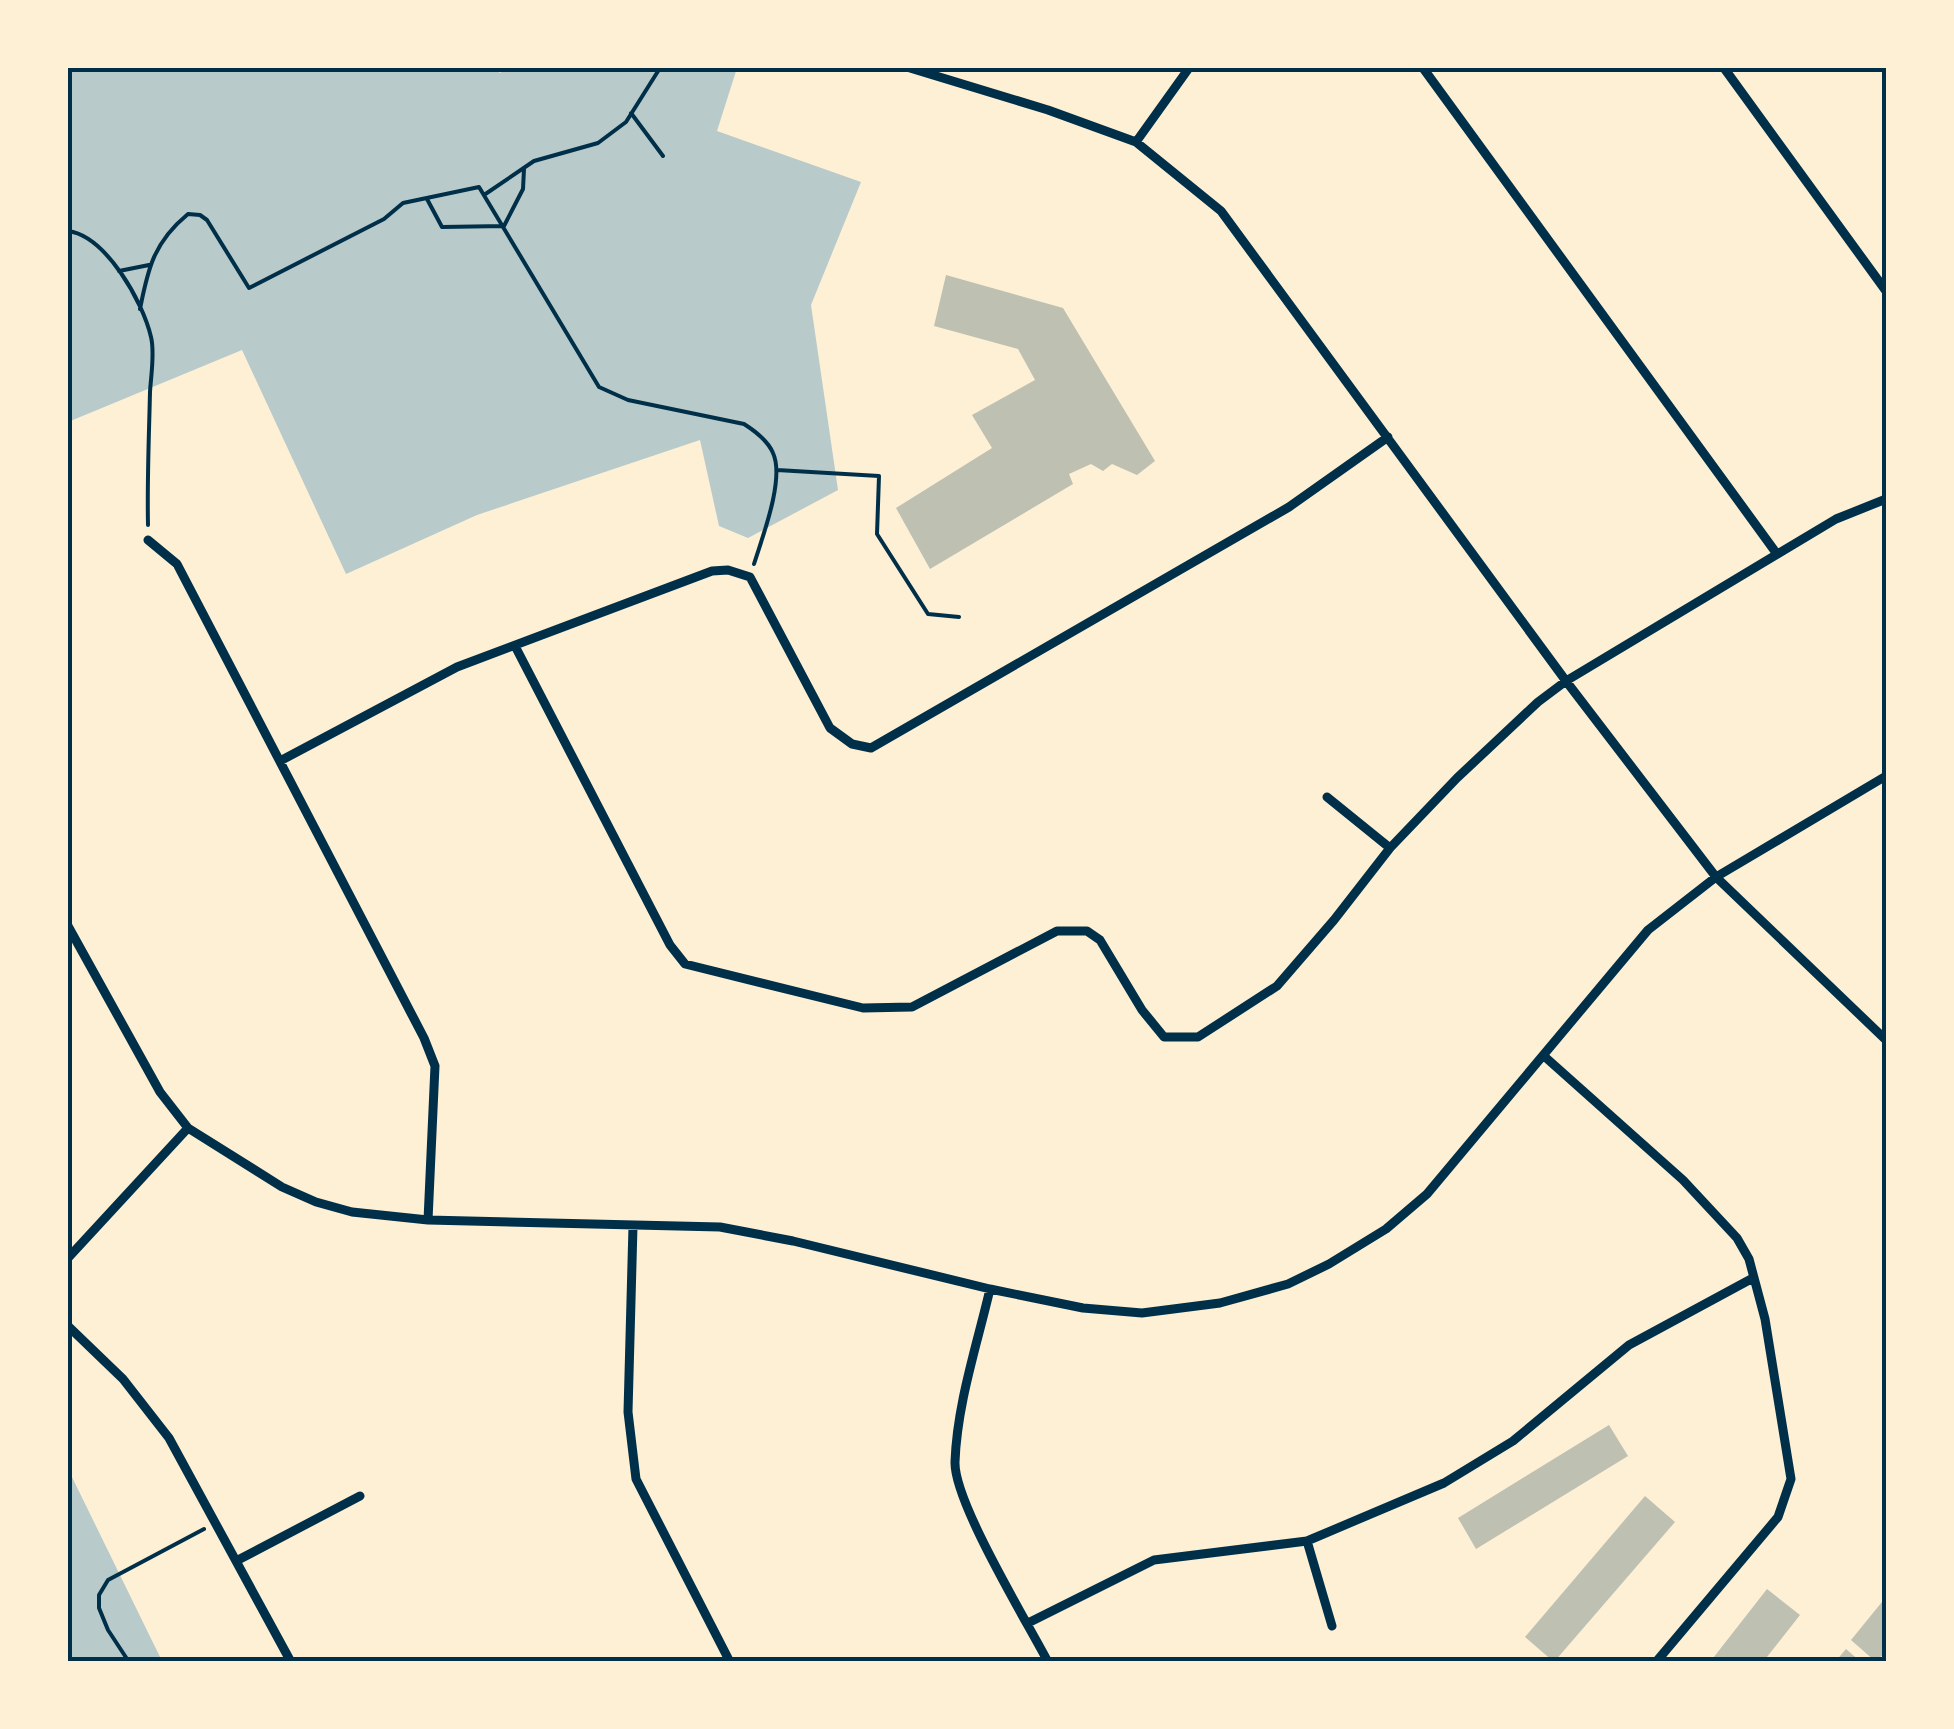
<svg xmlns="http://www.w3.org/2000/svg" width="1954" height="1729" font-family="Mulish,sans-serif">
	<style>
		.green { fill: #b9caca }
		.building { fill: #bec0b2 }
		.lines { fill: none; stroke-linecap: round; stroke-linejoin: round }
		.path { stroke: #003049; stroke-width: 4 }
		.minor { stroke: #003049; stroke-width: 9 }
		.neatline { fill: none; stroke: #003049; stroke-width: 4 }
	</style>
	<rect width="100%" height="100%" fill="#fdf0d5"/>
	<path class="green" d="M 68,68 L 494,68 L 500,73 L 507,68 L 737,68 L 717,131 L 861,182 L 811,305 L 838,490 L 748,538 L 719,526 L 700,440 L 477,515 L 346,574 L 242,350 L 68,422 Z
		M 70,1473 L 162,1661 L 68,1661 Z"/>
	<path class="building" d="M 946,275 L 1063,308 L 1155,461 L 1137,475 L 1112,464 L 1103,471 L 1091,464 L 1069,474 L 1073,484 L 930,569 L 896,508 L 992,448 L 972,415 L 1035,380 L 1018,349 L 934,326 Z
		M 1609,1425 L 1628,1456 L 1476,1549 L 1458,1518 Z
		M 1645,1496 L 1675,1522 L 1554,1662 L 1525,1637 Z
		M 1767,1589 L 1800,1615 L 1763,1662 L 1710,1662 Z
		M 1886,1597 L 1886,1651 L 1876,1662 L 1851,1640 Z
		M 1846,1649 L 1861,1662 L 1835,1662 Z"/>
	<g class="lines">
		<path class="path" d="M 631,113 L 663,156
			M 484,195 L 534,161 L 598,143 L 626,122 L 660,68
			M 427,199 L 442,227 L 504,226 L 523,189 L 524,169
			M 68,231 C 106,236 143,302 151,337 C 155,353 151,375 150,392 C 149,436 147,481 148,525
			M 119,271 L 149,265
			M 140,309 C 148,268 154,242 188,214 L 200,215 L 207,220 L 249,288 L 384,219 L 403,203 L 479,187 L 599,387 L 628,400 L 744,424 C 755,431 768,441 773,453 C 785,479 762,538 754,564
			M 777,470 L 879,476 L 877,534 L 928,614 L 959,617
			M 129,1662 L 108,1630 L 99,1608 L 99,1595 L 108,1580 L 204,1529"/>
		<path class="minor" d="M 910,68 L 1048,110 L 1136,142 L 1221,211 L 1566,681 L 1716,877 L 1886,1040
			M 1423,68 L 1777,554
			M 1724,68 L 1886,291
			M 1136,142 L 1189,68
			M 148,540 L 177,564 L 424,1038 L 435,1066 L 428,1220
			M 515,646 L 670,945 L 685,964 L 863,1008 L 912,1007 L 1057,931 L 1087,931 L 1100,940 L 1142,1010 L 1164,1037 L 1198,1037 L 1277,986 L 1334,920 L 1390,848 L 1457,778 L 1538,702 L 1566,681 L 1836,519 L 1886,499
			M 280,761 L 457,667 L 712,571 L 728,570 L 750,577 L 830,728 L 852,744 L 871,748 L 1289,507 L 1388,437
			M 1327,797 L 1390,848
			M 68,926 L 160,1092 L 188,1128 L 282,1187 L 316,1202 L 352,1212 L 428,1220 L 720,1227 L 793,1241 L 990,1289 L 1083,1308 L 1142,1313 L 1220,1303 L 1288,1284 L 1329,1264 L 1386,1229 L 1427,1194 L 1648,930 L 1716,877 L 1886,776
			M 1544,1056 L 1683,1180 L 1737,1238 L 1749,1259 L 1765,1319 L 1791,1479 L 1778,1517 L 1656,1662
			M 633,1226 L 628,1412 L 636,1479 L 730,1662
			M 68,1258 L 188,1128
			M 990,1289 C 977,1345 957,1404 955,1462 C 954,1502 1026,1620 1048,1662
			M 68,1326 L 123,1379 L 169,1438 L 291,1662
			M 1307,1541 L 1332,1626
			M 238,1560 L 360,1496
			M 1028,1623 L 1154,1560 L 1307,1541 L 1444,1483 L 1513,1441 L 1629,1345 L 1753,1278"/>
	</g>
	<rect width="1954" height="1729" fill="none" stroke="#fdf0d5" stroke-width="140"/>
	<rect x="70" y="70" width="1814" height="1589" class="neatline"/>
</svg>
